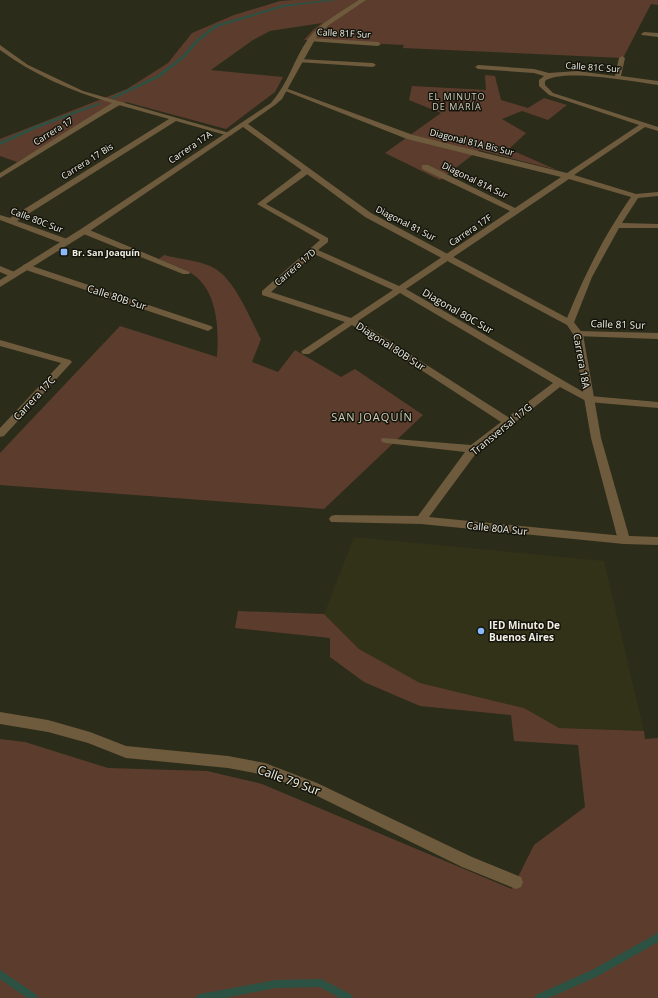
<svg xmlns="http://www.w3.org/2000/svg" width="658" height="998" font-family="'Open Sans',sans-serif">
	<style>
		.built { fill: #323219 }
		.green { fill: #5c3d2d }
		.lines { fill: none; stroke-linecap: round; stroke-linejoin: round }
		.stream { fill: #2b5243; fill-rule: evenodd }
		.minor { fill: #6e5b3d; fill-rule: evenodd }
		.tertiary { fill: #6e5b3d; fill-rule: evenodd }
		.poi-dot { fill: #8abafc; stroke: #14140c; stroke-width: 1.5 }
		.labels { text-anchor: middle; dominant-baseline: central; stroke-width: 3; stroke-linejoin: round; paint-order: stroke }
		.far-street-label { font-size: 9px; fill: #f0f0e5; stroke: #14140c }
		.far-neighbourhood-label { font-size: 9px; letter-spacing: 1px; fill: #d0d0ba; stroke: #14140c }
		.far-poi-label { font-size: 9px; font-weight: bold; fill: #f0f0e5; stroke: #14140c; text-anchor: start }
		.street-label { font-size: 10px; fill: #f0f0e5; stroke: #14140c }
		.poi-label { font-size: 10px; font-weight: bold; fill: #f0f0e5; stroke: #14140c; text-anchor: start }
		.neighbourhood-label { font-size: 11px; letter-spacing: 1px; fill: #d0d0ba; stroke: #14140c }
		.near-street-label { font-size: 12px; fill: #f0f0e5; stroke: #14140c }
	</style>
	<rect width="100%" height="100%" fill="#2c2c1a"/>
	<path class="built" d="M 354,537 L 604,561 L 644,731 L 559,728 L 524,708 L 420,683 L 359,649 L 324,614 Z"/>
	<path class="green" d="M 293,0 L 658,0 L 658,5 L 651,4 L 623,58 L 403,48 L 404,45 L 304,40 L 313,30 L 322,23 L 270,31 L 253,40 L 211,70 L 283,77 L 275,92 L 226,129 L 126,102 L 17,162 L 0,156 L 0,139 L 127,89 L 168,63 L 192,33 L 234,15 L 280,1 Z
		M 485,75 L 495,76 L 501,100 L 528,108 L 544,98 L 567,105 L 548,120 L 522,111 L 502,119 L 526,133 L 509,149 L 557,170 L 479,150 L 440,180 L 385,153 L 441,113 L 409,100 L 412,86 L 486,90 Z
		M 164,255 C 179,259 196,260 210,266 C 234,276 249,317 261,339 L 252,362 L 278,372 L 295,350 L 341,377 L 355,369 L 423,415 L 324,509 L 0,485 L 0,453 L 120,326 L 217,357 C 219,329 218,290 191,273 C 181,267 169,264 159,259 Z
		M 238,611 L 324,614 L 359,649 L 420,683 L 524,708 L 559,728 L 644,731 L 645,739 L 658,738 L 658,998 L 0,998 L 0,739 L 25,742 L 108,768 L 207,771 L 262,784 L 512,889 L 534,845 L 585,807 L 578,745 L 514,741 L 511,715 L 420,706 L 364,682 L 330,657 L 330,638 L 235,628 Z"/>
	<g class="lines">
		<path class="stream" d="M 327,0 L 337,0 L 283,7 L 217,27 L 199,41 L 184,58 L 160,77 L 113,99 L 110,98 L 158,75 L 182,56 L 197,39 L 215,25 L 283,5 Z
			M 98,103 L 101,104 L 37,128 L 0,145 L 0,142 L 35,126 Z
			M 658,933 L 658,942 L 598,976 L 549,998 L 535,998 L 536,995 L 592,970 Z
			M 0,970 L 37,995 L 38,998 L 27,998 L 0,979 Z
			M 321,979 L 352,995 L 353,998 L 340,998 L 320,987 L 276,988 L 224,998 L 196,998 L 197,995 L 200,994 L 276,980 Z"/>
		<path class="minor" d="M 644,32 L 658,33 L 658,37 L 642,35 L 641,34 Z
			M 310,38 L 378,42 L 381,44 L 378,46 L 308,41 L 307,40 Z
			M 0,45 L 28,65 L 83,91 L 233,134 L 229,136 L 176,121 L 17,221 L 70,240 L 70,244 L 64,244 L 0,220 L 0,215 L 10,218 L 169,119 L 119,105 L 0,178 L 0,173 L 112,103 C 71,91 34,75 0,50 Z
			M 622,56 L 625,58 L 621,76 L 658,81 L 658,85 C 634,82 563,68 545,81 L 545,85 L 553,93 L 658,127 L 658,131 L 645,127 L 574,175 L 636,194 L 658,192 L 658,196 L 638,198 L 622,223 L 658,224 L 658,228 L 619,228 L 592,277 L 573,325 L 570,326 L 565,323 C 584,276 602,239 631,197 L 569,179 L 406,289 L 590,396 L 658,402 L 658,408 L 588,402 L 560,387 L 477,452 L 429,517 L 624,536 L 628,537 L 630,540 L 628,543 L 624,544 L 421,524 L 331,522 L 329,519 L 331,516 L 335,515 L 418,516 L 465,452 L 386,443 L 382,442 L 381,440 L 382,438 L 471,445 L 501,422 L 352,325 L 309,354 L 303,354 L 301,352 L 303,350 L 345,322 L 262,295 L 262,291 L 320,240 L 257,204 L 303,169 L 309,169 L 309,173 L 266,204 L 328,238 L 328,242 L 318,250 L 399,286 L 510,211 L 422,169 L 422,165 L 428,165 L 515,208 L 561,177 L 407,139 L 283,90 L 288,89 L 413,135 L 567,173 L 639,125 L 549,95 L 539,86 L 539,80 L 544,76 L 534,73 L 478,69 L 475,67 L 478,65 L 534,69 L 549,73 L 577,71 L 615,76 L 619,58 ZM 314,254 L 393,290 L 351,318 L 271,292 ZM 400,293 L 553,383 L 508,417 L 358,321 Z
			M 299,59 L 373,63 L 376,65 L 373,67 L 297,62 L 296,61 Z
			M 81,229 L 87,229 L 190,272 L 189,274 L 183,274 L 81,233 Z
			M 26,264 L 211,326 L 213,328 L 208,331 L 205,330 L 23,269 L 23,265 Z
			M 0,266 L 17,273 L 18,275 L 14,278 L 0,272 Z
			M 578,331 L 658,333 L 658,339 L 575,336 L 575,332 Z
			M 0,340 L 70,360 L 72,362 L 4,436 L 0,437 L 0,428 L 61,363 L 0,346 Z
			M 0,712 L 48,720 L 90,732 L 126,746 L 228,756 L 265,763 L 317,783 L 472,857 L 521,877 L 523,882 L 521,887 L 516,889 L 462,867 L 307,791 L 265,775 L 228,768 L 126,758 L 88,743 L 48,732 L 0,724 Z"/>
		<path class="tertiary" d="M 359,0 L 366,0 L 329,25 L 317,36 L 282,99 L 275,105 L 248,124 L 371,213 L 573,321 L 583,334 L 601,438 L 629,536 L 658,537 L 658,545 L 624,544 L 620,543 L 618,540 L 591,438 L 573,334 L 567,325 L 365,217 L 243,127 L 87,233 L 0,287 L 0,280 L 81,229 L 271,103 C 288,84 294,59 308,39 C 321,22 341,12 359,0 Z"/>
	</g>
	<g class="poi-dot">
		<rect x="60" y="248" width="8" height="8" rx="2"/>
		<circle cx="481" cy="631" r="4"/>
	</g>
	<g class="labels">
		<g class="far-street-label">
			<text transform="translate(344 33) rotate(3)">Calle 81F Sur</text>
			<text transform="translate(593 67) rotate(4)">Calle 81C Sur</text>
			<text transform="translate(53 131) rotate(-32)">Carrera 17</text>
			<text transform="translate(472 142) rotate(14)">Diagonal 81A Bis Sur</text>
			<text transform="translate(190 147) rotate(-34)">Carrera 17A</text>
			<text transform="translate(87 161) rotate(-32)">Carrera 17 Bis</text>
			<text transform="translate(475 180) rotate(26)">Diagonal 81A Sur</text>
			<text transform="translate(37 220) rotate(21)">Calle 80C Sur</text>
			<text transform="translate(406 223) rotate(27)">Diagonal 81 Sur</text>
			<text transform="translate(470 230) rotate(-34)">Carrera 17F</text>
			<text transform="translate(295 267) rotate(-41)">Carrera 17D</text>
		</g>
		<g class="far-neighbourhood-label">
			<text x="457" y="96">EL MINUTO<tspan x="457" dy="10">DE MARÍA</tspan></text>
		</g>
		<g class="far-poi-label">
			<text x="72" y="252">Br. San Joaquín</text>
		</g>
		<g class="street-label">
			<text transform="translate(117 297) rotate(18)">Calle 80B Sur</text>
			<text transform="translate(458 311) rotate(30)">Diagonal 80C Sur</text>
			<text transform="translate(618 324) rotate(2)">Calle 81 Sur</text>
			<text transform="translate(391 346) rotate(33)">Diagonal 80B Sur</text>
			<text transform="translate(582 361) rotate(80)">Carrera 18A</text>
			<text transform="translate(34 398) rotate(-47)">Carrera 17C</text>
			<text transform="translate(501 429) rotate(-39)">Transversal 17G</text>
			<text transform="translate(497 528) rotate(6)">Calle 80A Sur</text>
		</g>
		<g class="poi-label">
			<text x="489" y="625">IED Minuto De<tspan x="489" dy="12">Buenos Aires</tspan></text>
		</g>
		<g class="neighbourhood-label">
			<text x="372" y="416">SAN JOAQUÍN</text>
		</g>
		<g class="near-street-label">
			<text transform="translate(289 780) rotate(20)">Calle 79 Sur</text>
		</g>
	</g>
</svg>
